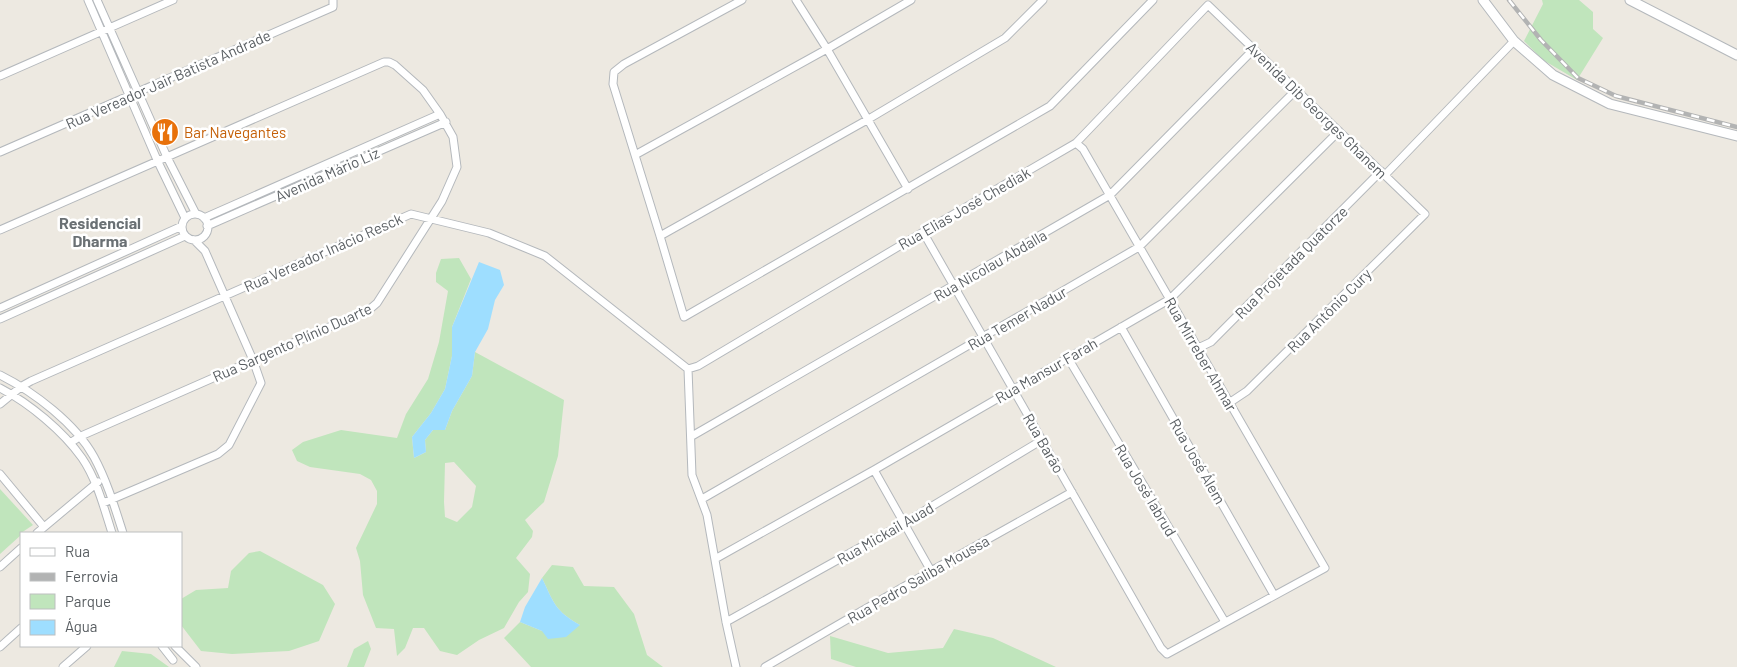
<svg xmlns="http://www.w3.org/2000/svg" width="1737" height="667" font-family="Barlow,sans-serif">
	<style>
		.green { fill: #c0e5bc; fill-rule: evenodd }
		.water { fill: #9edeff }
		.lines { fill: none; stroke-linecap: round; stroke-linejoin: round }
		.minor-casing { stroke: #b4b8bc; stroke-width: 9 }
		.tertiary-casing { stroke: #b4b8bc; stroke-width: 11 }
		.minor { stroke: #fff; stroke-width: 7 }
		.tertiary { stroke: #fff; stroke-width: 9 }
		.rail-casing { stroke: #b2b3b3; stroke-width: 4.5 }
		.rail { stroke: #fff; stroke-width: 2.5; stroke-dasharray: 8; stroke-linecap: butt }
		.labels { text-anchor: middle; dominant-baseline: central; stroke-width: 5; stroke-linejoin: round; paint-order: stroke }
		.street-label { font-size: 15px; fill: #595e62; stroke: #fff }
		.food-label { font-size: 15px; fill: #c56008; stroke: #fff; text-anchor: start }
		.neighbourhood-label { font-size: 16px; font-weight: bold; fill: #6a7074; stroke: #fff }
	</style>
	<rect width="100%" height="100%" fill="#ede9e1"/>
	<path class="green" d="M 1542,0 L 1579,0 L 1593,12 L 1593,29 L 1603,38 L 1577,80 L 1543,60 L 1524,41 L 1543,4 Z
		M 459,258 L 471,279 L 452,327 L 452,356 L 445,389 L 431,413 L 412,437 L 414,458 L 426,452 L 425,440 L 433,430 L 445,430 L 452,411 L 472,376 L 475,352 L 564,400 L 558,456 L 544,502 L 525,520 L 533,531 L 532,537 L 516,558 L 530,574 L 528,592 L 519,602 L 504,628 L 479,640 L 457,655 L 440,651 L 424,628 L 413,628 L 405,648 L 397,656 L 394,629 L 376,628 L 363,595 L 360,561 L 356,548 L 377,504 L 377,491 L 371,480 L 360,474 L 310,467 L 297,461 L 292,450 L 303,442 L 341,430 L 397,438 L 406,414 L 428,379 L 439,342 L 448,291 L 436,282 L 436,273 L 441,259 ZM 454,462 L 476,486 L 472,507 L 457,522 L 445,517 L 444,502 L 445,463 Z
		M 0,489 L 33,525 L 21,533 L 21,535 L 0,554 Z
		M 260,551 L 323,585 L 335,604 L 319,641 L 289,651 L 232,654 L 201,651 L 181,625 L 181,599 L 196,590 L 228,588 L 231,571 L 249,553 Z
		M 552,565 L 573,567 L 584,586 L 614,587 L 634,614 L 647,655 L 663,667 L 531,667 L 504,638 L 520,622 L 542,631 L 580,625 C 555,611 554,603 542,578 Z
		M 954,629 L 993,638 L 1056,667 L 856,667 L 831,659 L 830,636 L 888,653 L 943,648 Z
		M 368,641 L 371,649 L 364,667 L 347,667 L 354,649 Z
		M 122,651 L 151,654 L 169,667 L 114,667 Z"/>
	<path class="water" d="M 479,262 L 500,270 L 504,285 L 495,300 L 488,329 L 475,352 L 472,376 L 452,411 L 445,430 L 433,430 L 425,440 L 426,452 L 414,458 L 412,437 L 431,413 L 445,389 L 452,356 L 452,327 Z
		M 542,578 C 554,603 555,611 580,625 L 566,637 L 548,639 L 542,631 L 520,622 L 525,607 Z"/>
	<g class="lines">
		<g class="minor-casing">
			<path id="minor" d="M 88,0 L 158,162 L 185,218
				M 97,0 L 167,157 L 196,214
				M 742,0 L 624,64 L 614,72 L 613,84 L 660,236 L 684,317 L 1050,106 L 1153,0
				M 796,0 L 827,49 L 908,189
				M 0,76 L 173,0
				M 0,152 L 333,7 L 333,0
				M 635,155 L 827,49 L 911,0
				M 1385,175 L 1514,41
				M182 227a13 13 0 1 1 26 0a13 13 0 1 1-26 0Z
				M 204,218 L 440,114
				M 207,226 L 446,122
				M 0,230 L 384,62 L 389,62 L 395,65 L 423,90 L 440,114 L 453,137 L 457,167 L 442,201 L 377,303 L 370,309 L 81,436 L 70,443
				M 923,232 L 1161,648 L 1167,654 L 1325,568 L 1083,149 L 1076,143
				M 660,236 L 867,120 L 1005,38 L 1043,0
				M 0,308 L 182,226
				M 0,319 L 185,236
				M 1121,327 L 1274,595
				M 1198,348 L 1211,342 L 1381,171
				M 1068,358 L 1225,622
				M 688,369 L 698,366 L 923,232 L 1076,143 L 1208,5 L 1425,214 L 1247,391 L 1229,403
				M 688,369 L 692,475 L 707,515 L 726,622 L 736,667
				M 0,375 C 34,392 76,424 94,457 C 107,481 115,508 123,533
				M 0,388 C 29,403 63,431 82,458 C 97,480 104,508 112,533
				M 0,404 L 22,386 L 31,381 L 411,214 L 489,233 L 545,256 L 688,369
				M 692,436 L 1110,195 L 1254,49
				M 874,470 L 931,571
				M 0,474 L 44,527
				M 702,499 L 1139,247 L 1296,90
				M 103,503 L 218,454 L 229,445 L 261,383 L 253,360 L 205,251 L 194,240
				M 37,533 L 98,482
				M 715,559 L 874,470 L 1170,299 L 1339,131
				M 0,567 L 21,548
				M 726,622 L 904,523 L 1042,440
				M 162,646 L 173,660
				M 175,646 L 196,667
				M 0,647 L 21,628
				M 63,667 L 87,646
				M 765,667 L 931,571 L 1072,492"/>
		</g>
		<g class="tertiary-casing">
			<path id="tertiary" d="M 1483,0 L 1514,41 L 1553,75 L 1610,104 L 1737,136
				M 1630,0 L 1737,55"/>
		</g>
		<use href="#minor" class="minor"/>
		<use href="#tertiary" class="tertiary"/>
		<g class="rail-casing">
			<path id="rail" d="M 1509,0 L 1541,40 L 1578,78 L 1616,96 L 1737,127"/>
		</g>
		<use href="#rail" class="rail"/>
	</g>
	<defs>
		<g id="restaurant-disc" transform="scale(1.4375)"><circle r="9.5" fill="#e8710a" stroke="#fff"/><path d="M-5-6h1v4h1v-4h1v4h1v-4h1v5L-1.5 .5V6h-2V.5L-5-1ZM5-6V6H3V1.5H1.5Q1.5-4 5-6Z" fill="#fff"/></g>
	</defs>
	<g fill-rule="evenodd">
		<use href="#restaurant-disc" x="165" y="132"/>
	</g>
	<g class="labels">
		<g class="street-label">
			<text transform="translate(168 79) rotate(-24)">Rua Vereador Jair Batista Andrade</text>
			<text transform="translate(1317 110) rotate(44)">Avenida Dib Georges Ghanem</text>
			<text transform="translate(327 174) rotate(-24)">Avenida Mário Liz</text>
			<text transform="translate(964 208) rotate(-30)">Rua Elias José Chediak</text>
			<text transform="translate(323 252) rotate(-24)">Rua Vereador Inácio Resck</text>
			<text transform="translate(1291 262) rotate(-45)">Rua Projetada Quatorze</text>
			<text transform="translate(990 265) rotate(-30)">Rua Nicolau Abdalla</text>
			<text transform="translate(1329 310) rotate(-45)">Rua Antônio Cury</text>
			<text transform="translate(1017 318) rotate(-30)">Rua Temer Nadur</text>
			<text transform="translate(292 342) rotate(-24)">Rua Sargento Plínio Duarte</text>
			<text transform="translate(1201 354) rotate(60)">Rua Mirreber Ahmar</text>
			<text transform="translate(1046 370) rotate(-30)">Rua Mansur Farah</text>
			<text transform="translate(1044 443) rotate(60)">Rua Barão</text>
			<text transform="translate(1198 461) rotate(60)">Rua José Álem</text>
			<text transform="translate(1146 490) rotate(59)">Rua José Iabrud</text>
			<text transform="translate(885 533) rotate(-30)">Rua Mickail Auad</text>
			<text transform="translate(918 579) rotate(-30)">Rua Pedro Saliba Moussa</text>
		</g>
		<g class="food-label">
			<text x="184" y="132">Bar Navegantes</text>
		</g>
		<g class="neighbourhood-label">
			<text x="100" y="222">Residencial<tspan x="100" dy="18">Dharma</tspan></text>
		</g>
	</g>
	<rect x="20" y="532" width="162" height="115" fill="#ffffff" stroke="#bdbfc0"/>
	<rect x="30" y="548" width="25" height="8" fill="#ffffff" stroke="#bdbfc0"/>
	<text x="65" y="557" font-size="15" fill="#595e62">Rua</text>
	<rect x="30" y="573" width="25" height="8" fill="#b2b3b3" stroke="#bdbfc0"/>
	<text x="65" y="582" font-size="15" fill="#595e62">Ferrovia</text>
	<rect x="30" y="594" width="25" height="15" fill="#c0e5bc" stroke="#bdbfc0"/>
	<text x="65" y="607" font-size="15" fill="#595e62">Parque</text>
	<rect x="30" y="620" width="25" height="15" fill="#9edeff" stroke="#bdbfc0"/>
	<text x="65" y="632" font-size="15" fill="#595e62">Água</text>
</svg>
